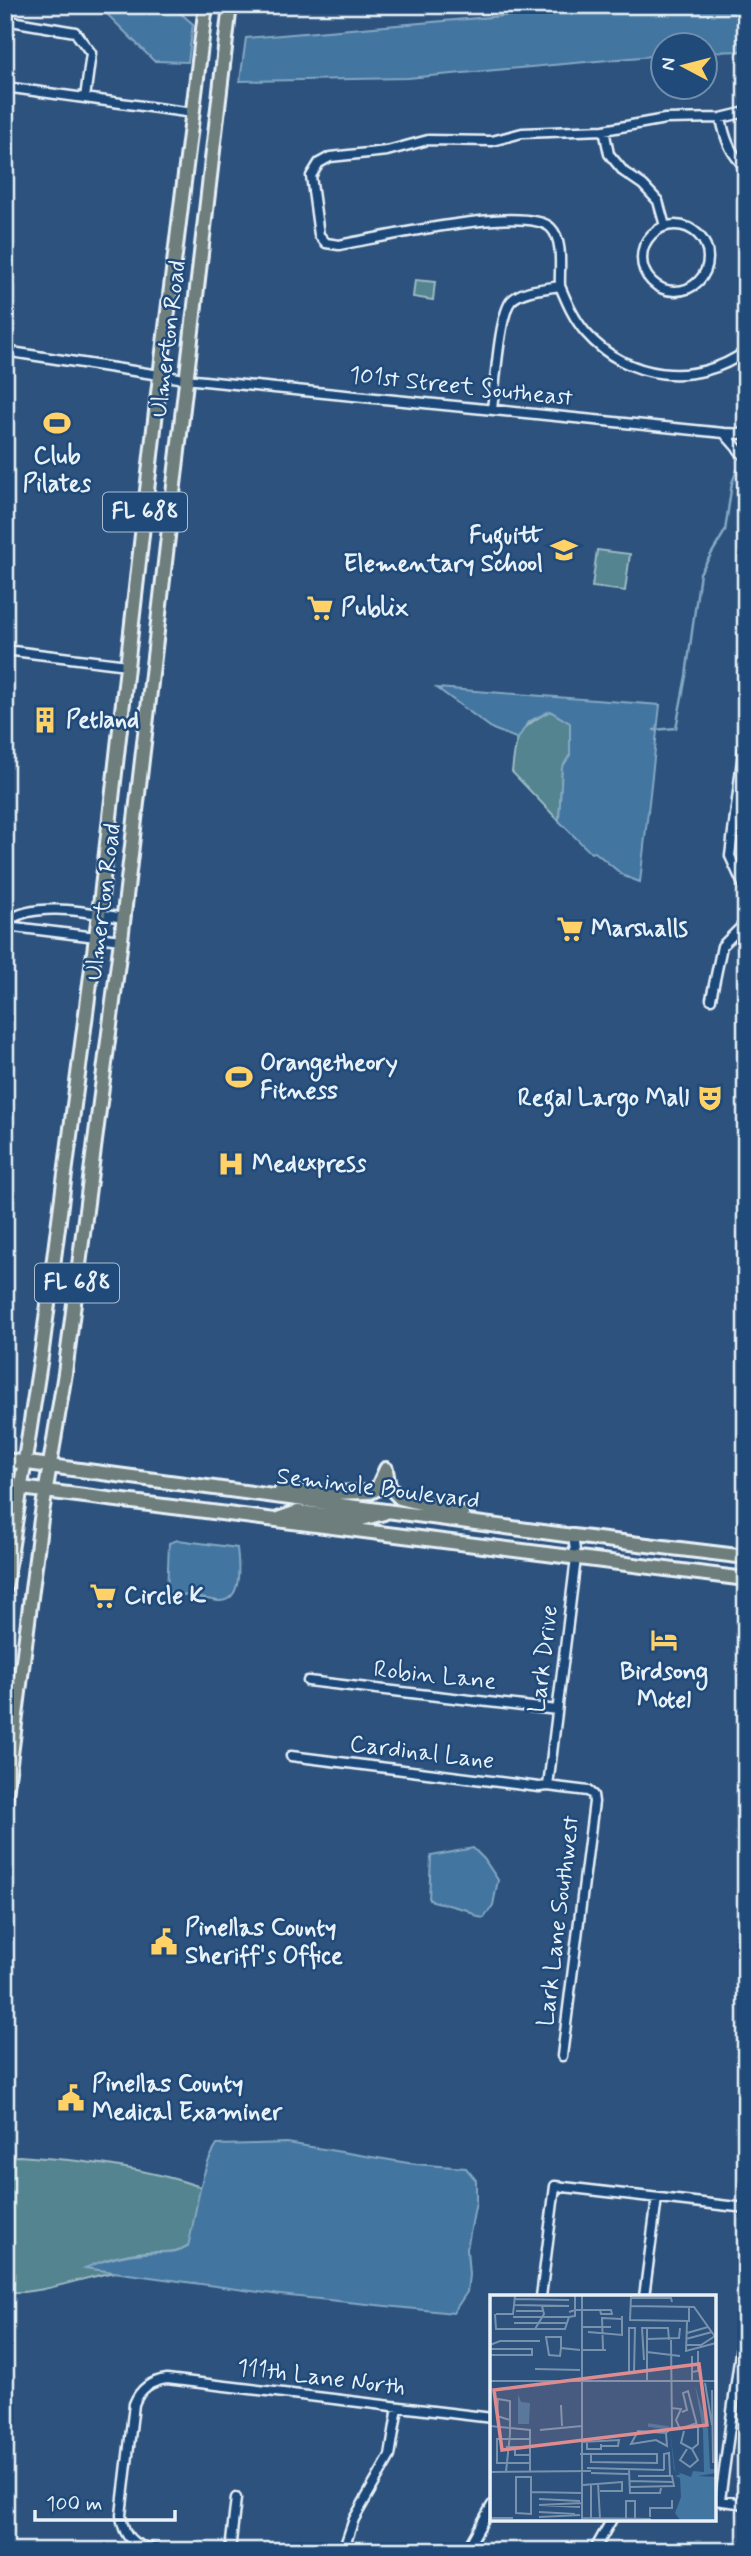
<svg xmlns="http://www.w3.org/2000/svg" width="751" height="2556" font-family="Mynerve,sans-serif">
	<style>
		.green { fill: #53848f; stroke: #9ebac4; stroke-width: 2 }
		.water { fill: #42759f; stroke: #84a7c3; stroke-width: 2 }
		.lines { fill: none; stroke-linecap: round; stroke-linejoin: round }
		.stream { stroke: #84a7c3; stroke-width: 2.5 }
		.street-casing { stroke: #e8f1f8; stroke-width: 13 }
		.primary-casing { stroke: #e8f1f8; stroke-width: 18 }
		.street { stroke: #1f4a7a; stroke-width: 8 }
		.primary { stroke: #6d7e7c; stroke-width: 12 }
		.labels { text-anchor: middle; dominant-baseline: central; stroke-width: 5; stroke-linejoin: round; paint-order: stroke }
		.shield { fill: #1f4a7a; stroke: #acbfd2; stroke-width: 2 }
		.shield-label { font-size: 23px; font-weight: bold; fill: #e8f1f8 }
		.street-label { font-size: 24px; fill: #e8f1f8; stroke: #1f4a7a }
		.poi-label { font-size: 24px; font-weight: bold; fill: #e8f1f8; stroke: #1f4a7a; text-anchor: start }
		.inset-river { fill: none; stroke: #42759f; stroke-width: 3.5 }
		.inset-road { fill: none; stroke: #7892ae; stroke-width: 2 }
		.view { fill: #df8c90; fill-opacity: 0.15; stroke: #df8c90; stroke-width: 3.5 }
		.inset-edge { fill: none; stroke: #e8f1f8; stroke-width: 3.5 }
	</style>
	<rect width="100%" height="100%" fill="#2d527d"/>
	<filter id="ink" filterUnits="userSpaceOnUse"><feTurbulence type="fractalNoise" baseFrequency=".0143" numOctaves="2"/><feDisplacementMap in="SourceGraphic" scale="14" xChannelSelector="R" yChannelSelector="G"/><feConvolveMatrix kernelMatrix="1 2 1 2 8 2 1 2 1" color-interpolation-filters="sRGB"/></filter>
	<g filter="url(#ink)">
		<path class="green" d="M 415,280 L 435,282 L 433,300 L 413,297 Z
			M 597,550 L 630,554 L 625,591 L 592,587 Z
			M 550,711 L 570,723 L 570,755 L 562,768 L 559,821 L 512,772 C 516,736 517,728 550,711 Z
			M 19,2156 C 81,2160 142,2167 201,2187 L 189,2245 C 173,2255 163,2251 146,2252 C 126,2254 104,2259 87,2268 L 116,2272 C 77,2278 46,2294 5,2292 L 5,2157 Z"/>
		<path class="water" d="M 98,5 L 171,5 L 193,24 L 188,62 L 154,61 Z
			M 630,5 L 746,5 L 746,51 L 706,52 L 706,46 L 664,46 L 663,55 L 408,78 L 240,81 L 246,38 Z
			M 437,688 L 660,705 L 640,882 L 624,876 L 595,852 L 591,853 L 559,821 L 562,768 L 570,755 L 570,723 L 550,711 L 528,722 L 516,742 L 516,738 L 493,729 Z
			M 178,1540 L 237,1548 C 239,1566 243,1602 218,1601 L 167,1592 L 169,1543 Z
			M 473,1848 L 484,1859 L 498,1880 L 493,1905 L 484,1918 L 478,1917 L 467,1910 L 429,1900 L 431,1856 Z
			M 287,2143 L 414,2164 L 466,2168 L 476,2180 L 476,2202 L 467,2249 L 469,2275 L 467,2292 L 453,2313 L 280,2295 L 85,2268 C 104,2260 124,2254 145,2253 C 162,2251 173,2255 188,2246 C 197,2213 198,2174 217,2145 Z"/>
		<g class="lines">
			<path class="stream" d="M 654,730 L 676,728 L 686,676 L 700,573 L 725,531 L 732,483 L 737,470"/>
			<g class="street-casing">
				<path id="street" d="M 5,20 L 75,32 L 91,53 L 85,98
					M 5,87 L 193,113
					M 721,118 C 725,139 730,153 746,168
					M 604,130 L 609,154 L 624,172 L 643,185 L 658,201 L 665,226
					M642 258a33 33 0 1 1 66 0a33 33 0 1 1-66 0Z
					M 560,286 C 559,270 564,241 551,228 C 526,203 375,239 339,245 L 326,243 L 319,235 L 311,176 L 319,163 L 330,157 L 387,151 L 428,140 L 492,141 L 522,133 L 604,130 L 665,119 L 721,118 L 746,112
					M 5,351 L 185,379 L 724,433 L 746,458
					M 492,409 C 495,388 499,312 512,300 C 524,289 545,289 560,286 C 567,303 574,319 586,333 C 627,380 696,388 746,351
					M 724,433 L 746,434
					M 5,650 L 127,665
					M 746,728 L 730,856 L 746,891
					M 5,904 L 8,921 L 14,927 L 121,940
					M 8,921 C 35,900 92,913 124,918
					M 711,999 L 722,946 L 746,922
					M 308,1681 L 557,1710
					M 291,1756 L 539,1787 L 548,1786 L 588,1791 L 593,1795 L 594,1802 L 562,2056
					M 548,1786 L 576,1558 L 573,1536
					M 541,2297 L 555,2186 L 746,2208
					M 644,2297 L 657,2198
					M 714,2500 L 746,2504
					M 720,2500 L 746,2309
					M 166,2551 C 140,2548 124,2544 121,2515 L 134,2404 C 140,2389 150,2381 167,2379 L 492,2418
					M 230,2551 L 236,2498
					M 343,2551 L 354,2519 L 390,2456 L 398,2407
					M 466,2551 L 492,2505
					M 594,2551 L 612,2519"/>
			</g>
			<g class="primary-casing">
				<path id="primary" d="M 5,1460 L 573,1536 L 746,1557
					M 386,1470 L 389,1487 L 400,1498 L 462,1514
					M 5,1486 L 746,1579
					M 281,1491 L 326,1493 L 371,1492 L 377,1489 L 386,1469
					M 278,1519 L 298,1512 L 362,1519 L 384,1513
					M 5,1589 L 42,1350 L 99,914 L 160,376 L 206,5
					M 5,1802 L 41,1519 L 65,1373 L 121,940 L 230,5"/>
			</g>
			<use href="#street" class="street"/>
			<use href="#primary" class="primary"/>
		</g>
	</g>
	<defs>
		<g id="stadium-bare" transform="scale(2.1)"><path d="M0-5a6.5 5 0 1 0 0 10a6.5 5 0 1 0 0-10ZM-3.5-1.8h7v3.6h-7Z" fill="#ffd166" stroke="#1f4a7a" stroke-width="2.5" paint-order="stroke"/></g>
		<g id="school-bare" transform="scale(2.1)"><path d="M0-5L7-2L0 1L-7-2ZM-4 1L0 2.5L4 1V4Q0 6-4 4Z" fill="#ffd166" stroke="#1f4a7a" stroke-width="2.5" paint-order="stroke"/></g>
		<g id="supermarket-bare" transform="scale(2.1)"><path d="M-6-5.5h2.5l.6 2H6L4.5 2H-2.5L-4.4-4H-6ZM-1.5 3.2a1.3 1.3 0 1 0 .1 0ZM3 3.2a1.3 1.3 0 1 0 .1 0Z" fill="#ffd166" stroke="#1f4a7a" stroke-width="2.5" paint-order="stroke"/></g>
		<g id="building-bare" transform="scale(2.1)"><path d="M-4-6H4V6H1V3H-1V6H-4ZM-2.5-4.3h1.7v1.8h-1.7ZM.8-4.3h1.7v1.8H.8ZM-2.5-1h1.7V.8h-1.7ZM.8-1h1.7V.8H.8Z" fill="#ffd166" stroke="#1f4a7a" stroke-width="2.5" paint-order="stroke"/></g>
		<g id="theatre-bare" transform="scale(2.1)"><path d="M-5-5.5Q0-4 5-5.5V0Q5 5 0 6Q-5 5-5 0ZM-3.3-2.5H-1v1.5H-3.3ZM1-2.5H3.3v1.5H1ZM-2.8 1Q0 5.5 2.8 1Z" fill="#ffd166" stroke="#1f4a7a" stroke-width="2.5" paint-order="stroke"/></g>
		<g id="hospital-bare" transform="scale(2.1)"><path d="M-5-5h3v3.5h4V-5h3V5h-3V1.5h-4V5h-3Z" fill="#ffd166" stroke="#1f4a7a" stroke-width="2.5" paint-order="stroke"/></g>
		<g id="hotel-bare" transform="scale(2.1)"><path d="M-6-4.5h1.5V1H6V5H4.5V3h-9V5H-6ZM-4 0a1.8 1.8 0 1 1 3.6 0ZM.5 0V-2.5h3Q6-2.5 6 0Z" fill="#ffd166" stroke="#1f4a7a" stroke-width="2.5" paint-order="stroke"/></g>
		<g id="civic-bare" transform="scale(2.1)"><path d="M-.6-6.5H3V-4.5H.6V-3L4-1V1h2V6H-6V1h2V-1L-.6-3ZM-1.2 2.5V6h2.4V2.5Z" fill="#ffd166" stroke="#1f4a7a" stroke-width="2.5" paint-order="stroke"/></g>
	</defs>
	<g fill-rule="evenodd">
		<use href="#stadium-bare" x="57" y="423"/>
		<use href="#school-bare" x="564" y="550"/>
		<use href="#supermarket-bare" x="320" y="608"/>
		<use href="#building-bare" x="45" y="720"/>
		<use href="#supermarket-bare" x="570" y="929"/>
		<use href="#stadium-bare" x="239" y="1077"/>
		<use href="#theatre-bare" x="710" y="1098"/>
		<use href="#hospital-bare" x="231" y="1164"/>
		<use href="#supermarket-bare" x="103" y="1596"/>
		<use href="#hotel-bare" x="664" y="1640"/>
		<use href="#civic-bare" x="164" y="1942"/>
		<use href="#civic-bare" x="71" y="2098"/>
	</g>
	<g class="labels">
		<g class="shield">
			<rect x="103" y="492.5" width="84" height="39" rx="5"/>
			<rect x="35" y="1263.5" width="84" height="39" rx="5"/>
		</g>
		<g class="shield-label">
			<text x="145" y="512">FL 688</text>
			<text x="77" y="1283">FL 688</text>
		</g>
		<g class="street-label">
			<text transform="translate(169 339) rotate(-83)">Ulmerton Road</text>
			<text transform="translate(461 387) rotate(6)">101st Street Southeast</text>
			<text transform="translate(104 902) rotate(-83)">Ulmerton Road</text>
			<text transform="translate(378 1489) rotate(7)">Seminole Boulevard</text>
			<text transform="translate(544 1659) rotate(-83)">Lark Drive</text>
			<text transform="translate(435 1676) rotate(6)">Robin Lane</text>
			<text transform="translate(422 1753) rotate(7)">Cardinal Lane</text>
			<text transform="translate(559 1921) rotate(-83)">Lark Lane Southwest</text>
			<text transform="translate(321 2378) rotate(7)">111th Lane North</text>
		</g>
		<g class="poi-label">
			<text x="57" y="456" text-anchor="middle">Club<tspan x="57" dy="28">Pilates</tspan></text>
			<text x="543" y="536" text-anchor="end">Fuguitt<tspan x="543" dy="28">Elementary School</tspan></text>
			<text x="341" y="608">Publix</text>
			<text x="66" y="720">Petland</text>
			<text x="591" y="929">Marshalls</text>
			<text x="260" y="1063">Orangetheory<tspan x="260" dy="28">Fitness</tspan></text>
			<text x="689" y="1098" text-anchor="end">Regal Largo Mall</text>
			<text x="252" y="1164">Medexpress</text>
			<text x="124" y="1596">Circle K</text>
			<text x="664" y="1672" text-anchor="middle">Birdsong<tspan x="664" dy="28">Motel</tspan></text>
			<text x="185" y="1928">Pinellas County<tspan x="185" dy="28">Sheriff's Office</tspan></text>
			<text x="92" y="2084">Pinellas County<tspan x="92" dy="28">Medical Examiner</tspan></text>
		</g>
	</g>
	<g transform="translate(490 2295)">
		<rect width="226" height="226" fill="#2d527d"/>
		<path d="M 205,90 L 218,134 L 220,174 L 226,174 L 226,178 L 208,181 L 226,182 L 226,225 L 190,225 L 185,218 L 191,202 L 190,183 L 185,181 L 191,179 L 184,175 L 180,135 L 185,176 L 201,182 L 203,176 L 214,177 L 213,135 ZM 28,99 L 31,107 L 40,108 L 39,129 L 28,129 Z" fill="#42759f"/>
		<path class="inset-river" d="M 158,130 L 179,133"/>
		<path class="inset-road" d="M 92,1 L 92,225M 141,1 L 140,25 L 199,26 L 199,12M 141,3 L 181,3 L 182,7M 25,4 L 79,5M 25,10 L 79,11M 141,11 L 204,12 L 226,43M 0,15 L 0,61M 26,16 L 54,16M 79,17 L 85,15 L 121,15 L 122,19 L 111,19 L 110,15M 5,19 L 6,34 L 75,34 L 79,22 L 85,21 L 85,1M 6,19 L 23,19 L 25,1M 23,22 L 79,22M 197,27 L 196,56 L 226,48M 24,28 L 76,28M 92,32 L 121,32M 139,33 L 145,33 L 144,77 L 139,77 ZM 45,34 L 54,19 L 52,11M 98,37 L 132,40 L 132,21M 197,38 L 218,32M 157,44 L 189,43 L 190,33M 196,44 L 222,37M 0,50 L 10,46 L 50,46M 196,50 L 211,50 L 225,41M 71,53 L 70,61 L 59,60 L 56,42 L 71,42 L 71,53 L 90,55M 0,54 L 42,54 L 42,60 L 1,60M 113,54 L 112,23 L 132,24M 92,55 L 116,55M 157,57 L 190,61M 202,61 L 202,86M 0,65 L 0,97M 154,65 L 152,33 L 178,33 L 179,45M 45,74 L 90,75M 202,77 L 208,76 L 208,56M 0,86 L 226,86M 157,86 L 157,33M 215,88 L 222,130M 222,95 L 223,168M 0,97 L 1,225M 71,110 L 72,131M 181,113 L 191,114 L 186,125 L 190,134 L 207,128M 192,117 L 197,115 L 193,98 L 198,96 L 208,134 L 208,149 L 202,154 L 191,148 L 194,136M 0,131 L 40,135 L 40,177M 50,135 L 92,131M 176,138 L 177,151 L 166,145 L 141,149 L 148,136 L 176,138 L 182,132 L 181,45M 40,144 L 7,144 L 7,168 L 40,168M 97,146 L 97,154 L 111,154 L 111,149M 92,147 L 129,145 L 128,151 L 111,151M 16,152 L 40,152M 25,152 L 25,160 L 39,160M 197,154 L 190,165 L 200,172 L 208,165 L 202,154M 90,159 L 167,159 L 167,168 L 101,167 L 101,159M 97,173 L 174,175M 139,175 L 140,198 L 170,198 L 171,193M 174,175 L 174,159 L 179,158 L 180,181M 0,177 L 101,176M 16,177 L 20,139 L 20,106 L 8,104 L 7,121 L 20,125M 101,178 L 138,179M 26,182 L 41,182 L 41,219 L 26,218 ZM 140,186 L 184,187M 108,188 L 110,224M 93,190 L 132,187 L 132,196 L 110,196M 140,192 L 184,191 L 182,181 L 148,181M 41,197 L 92,198M 49,204 L 90,206M 49,210 L 92,208M 50,210 L 90,212M 49,217 L 85,219M 49,222 L 90,220M 160,222 L 160,213 L 182,213 L 182,205M 0,223 L 23,223M 92,223 L 161,224M 101,223 L 101,190M 136,224 L 136,206 L 145,206 L 145,224"/>
		<path class="view" d="M 209,69 L 217,130 L 12,155 L 4,95 Z"/>
		<rect width="226" height="226" class="inset-edge"/>
	</g>
	<rect width="751" height="2556" fill="none" stroke="#1f4a7a" stroke-width="28"/>
	<rect x="14" y="14" width="723" height="2528" fill="none" stroke="#e8f1f8" stroke-width="2.5" filter="url(#ink)"/>
	<g transform="translate(684 66) rotate(277)"><circle r="33" fill="#1f4a7a" stroke="#6f8dac" stroke-width="2"/>
	<path d="M0-5L12 26L0 18L-12 26Z" fill="#ffd166"/>
	<text y="-10" font-size="19" font-weight="bold" text-anchor="middle" fill="#e8f1f8">N</text>
	</g>
	<path d="M35 2510v10h140v-10" fill="none" stroke="#e8f1f8" stroke-width="3.5"/>
	<text x="46" y="2510" font-size="21" fill="#e8f1f8" stroke="#1f4a7a" stroke-width="5" paint-order="stroke">100 m</text>
</svg>
